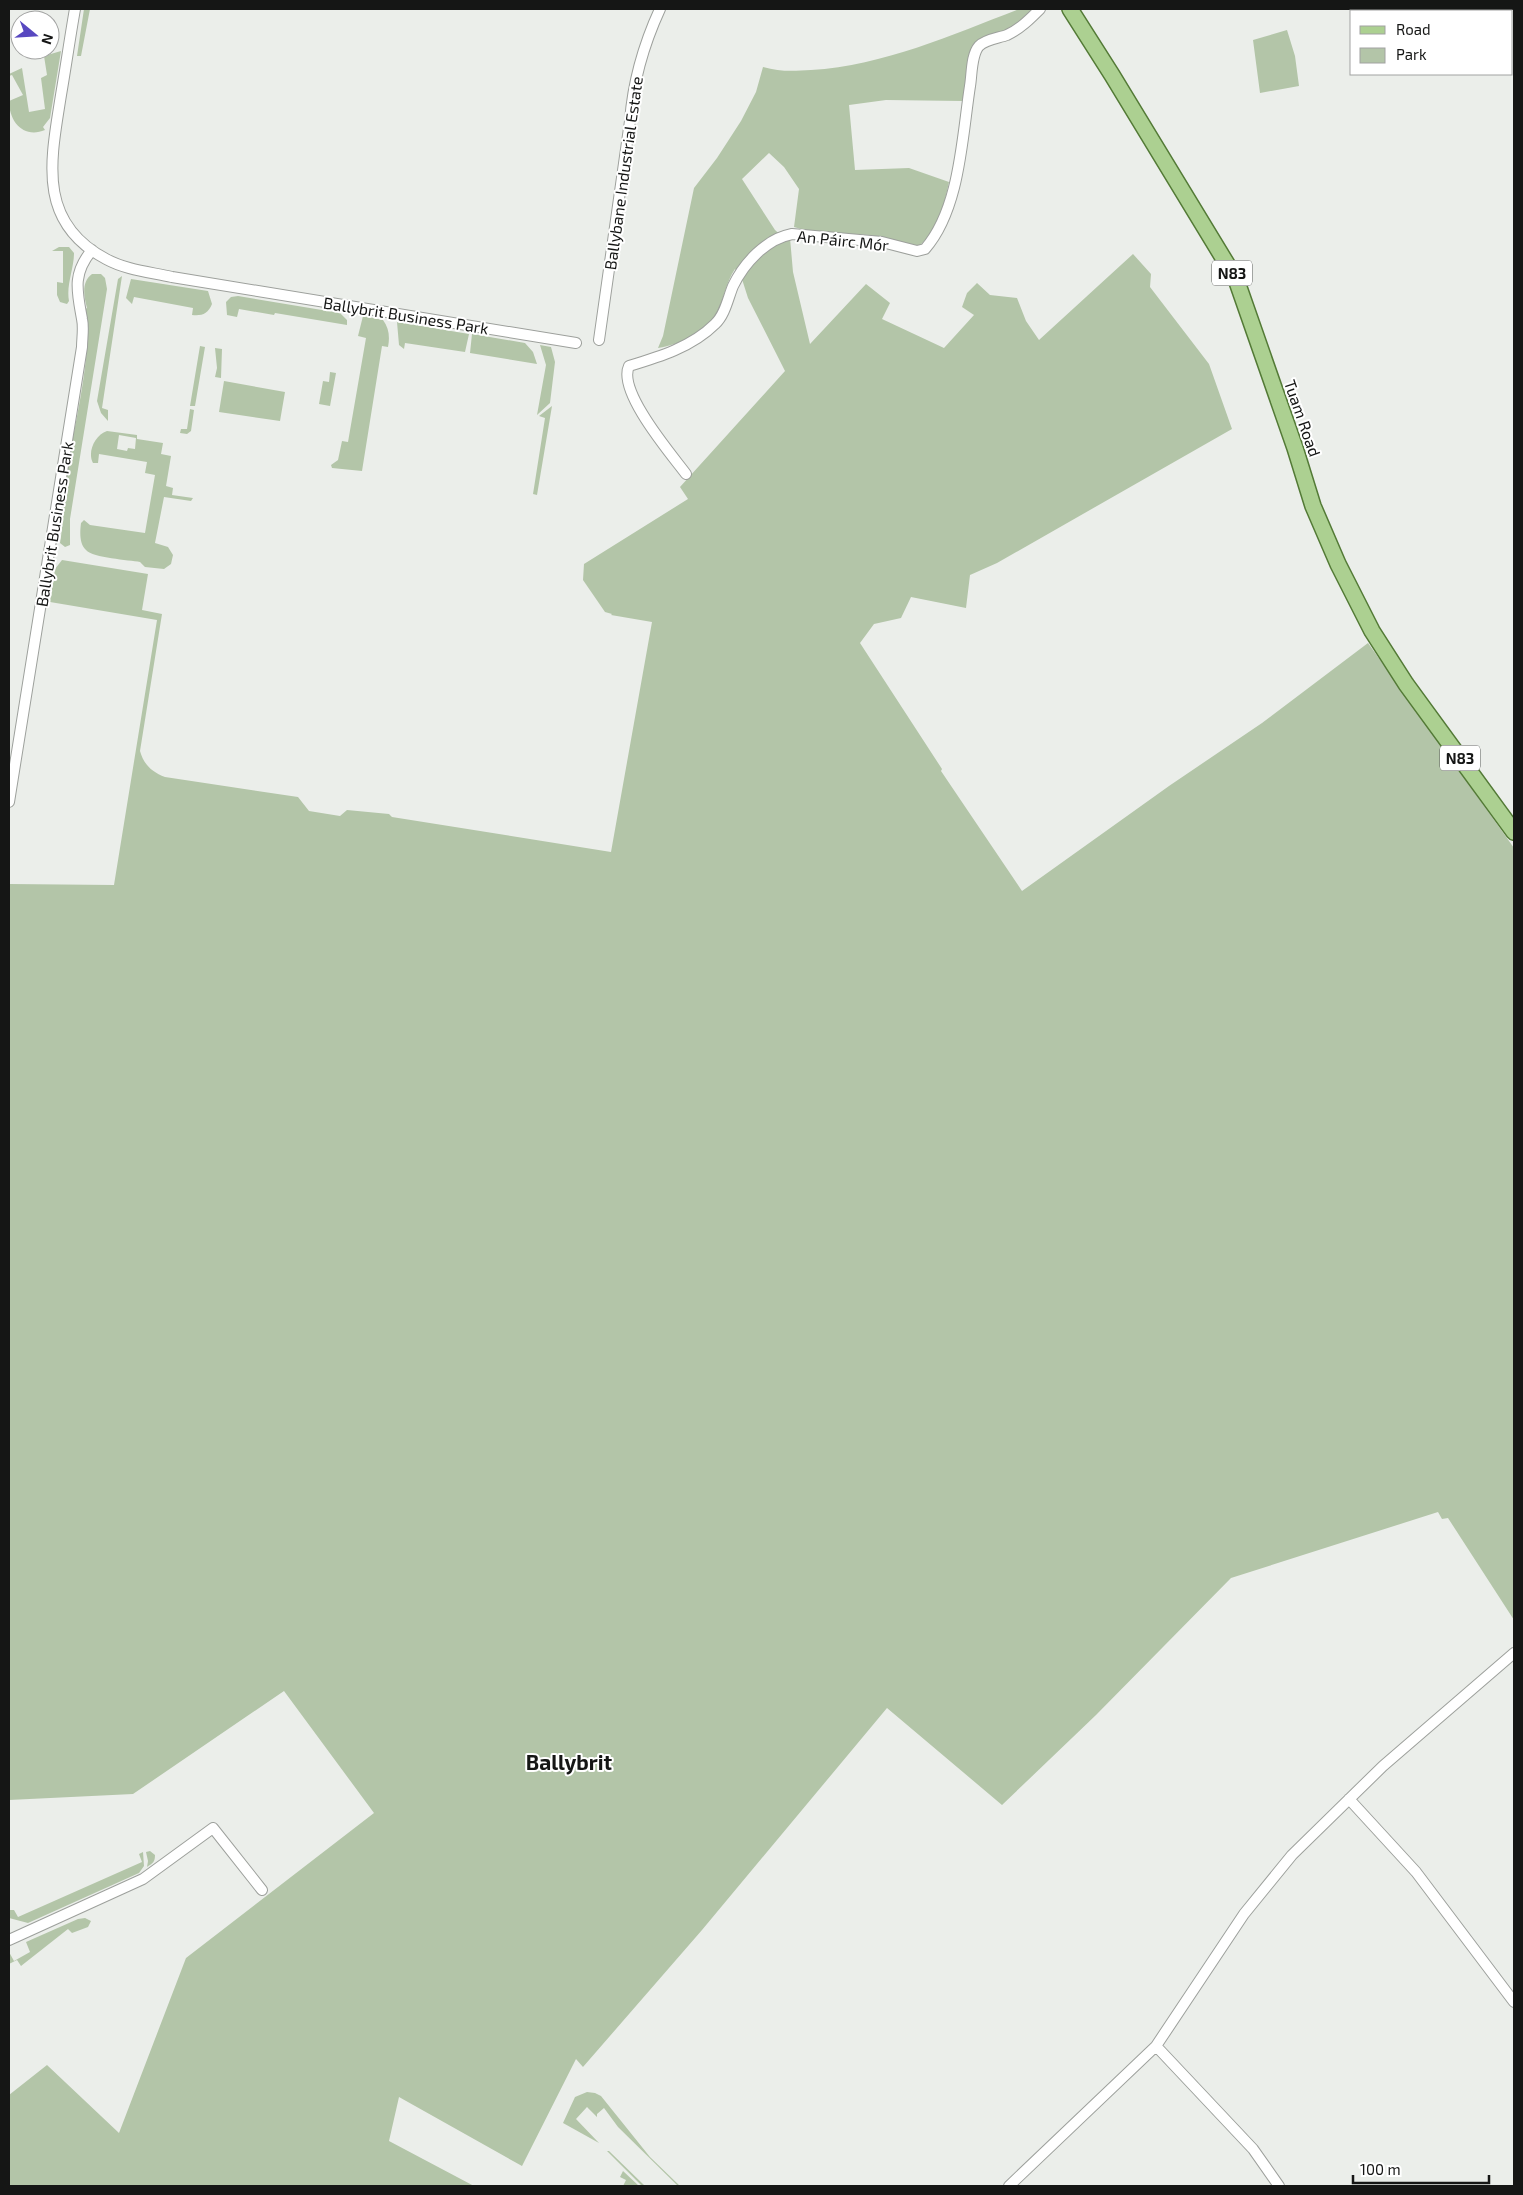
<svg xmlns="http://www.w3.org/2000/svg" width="1523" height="2195" font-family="'Exo 2',sans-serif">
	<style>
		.green { fill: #b3c5a8; fill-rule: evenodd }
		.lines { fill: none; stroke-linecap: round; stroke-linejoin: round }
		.minor-casing { stroke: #9da09c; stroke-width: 12 }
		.primary-casing { stroke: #537a36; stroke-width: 18 }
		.minor { stroke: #fff; stroke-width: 10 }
		.primary { stroke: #acd091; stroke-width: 15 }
		.labels { text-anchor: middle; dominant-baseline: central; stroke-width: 4; stroke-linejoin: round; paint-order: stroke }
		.shield { fill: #fff; stroke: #5b5c5b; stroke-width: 1 }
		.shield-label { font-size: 15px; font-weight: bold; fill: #151615 }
		.street-label { font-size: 16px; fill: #151615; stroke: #fff }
		.district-label { font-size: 21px; font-weight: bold; fill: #151615; stroke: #fff }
	</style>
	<rect width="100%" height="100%" fill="#ebeeea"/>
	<path class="green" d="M 84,9 L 90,9 L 81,56 L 77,56 Z
		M 1019,9 L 1035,9 L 1013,28 L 983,40 L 962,101 L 886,100 L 849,105 L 855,170 L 909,168 L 949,182 C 944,206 938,230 919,246 L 870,235 L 811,232 L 794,227 L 799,189 L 784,167 L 769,153 L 742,179 L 775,230 L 784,238 L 790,238 L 793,272 L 810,344 L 866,284 L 890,303 L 882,319 L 944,348 L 974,315 L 962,307 L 967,293 L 977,283 L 990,295 L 1017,298 L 1026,321 L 1039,340 L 1133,254 L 1151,274 L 1150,287 L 1209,364 L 1232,429 L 997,563 L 970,575 L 966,608 L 911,597 L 901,618 L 874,624 L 860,643 L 942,769 L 941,771 L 1022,891 L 1169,786 L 1262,723 L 1368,643 L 1514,848 L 1514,1620 L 1448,1518 L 1442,1519 L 1438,1512 L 1231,1578 L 1096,1715 L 1002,1805 L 887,1708 L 702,1930 L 583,2067 L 576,2059 L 522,2166 L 399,2097 L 389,2141 L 474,2186 L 9,2186 L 9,2095 L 47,2065 L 119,2133 L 186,1958 L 374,1813 L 284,1691 L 133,1794 L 9,1800 L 9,884 L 114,885 L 157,620 L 50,602 L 55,569 L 62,560 L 148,574 L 142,610 L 162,614 L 140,751 C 144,765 152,772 165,777 L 298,797 L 309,811 L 340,816 L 347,810 L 389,814 L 392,817 L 611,852 L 652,622 L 611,615 L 612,614 L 605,612 L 583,580 L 584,564 L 688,499 L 680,487 L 785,371 L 748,298 L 741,276 L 735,269 C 726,282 724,299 717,313 C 705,334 681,344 658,348 L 663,336 L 694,188 L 717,158 L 741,121 L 756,92 L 763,67 C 780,72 794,71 811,70 C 885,65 951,35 1019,9 Z
		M 1287,30 L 1295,56 L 1299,86 L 1260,93 L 1253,40 Z
		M 61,51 L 50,118 L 43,127 L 45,130 C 24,139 9,122 9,101 L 23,95 L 12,75 L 9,76 L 9,74 L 22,68 L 29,112 L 45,109 L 41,78 L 47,75 L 44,56 Z
		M 59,247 L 69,247 L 74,253 C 74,269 66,285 69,301 L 67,304 L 60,302 L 57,295 L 57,282 L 63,283 L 63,251 L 52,251 Z
		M 92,274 L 101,274 L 105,278 L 107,289 L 70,519 L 70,545 L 65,547 L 60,543 C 64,520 63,497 66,474 C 72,437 96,341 84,310 L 87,308 C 84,297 81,282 92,274 Z
		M 122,276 L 102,408 L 108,410 L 108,421 L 101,413 L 97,401 L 118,279 Z
		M 131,279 L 208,291 L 212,304 C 208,314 202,316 192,315 L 193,308 L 134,297 L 132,304 L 126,298 Z
		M 238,296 L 340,313 L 347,320 L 347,325 L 275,313 L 274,315 L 239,309 L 237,317 L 227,315 L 226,302 L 231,297 Z
		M 363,316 L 383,320 C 389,328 390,337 388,347 L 382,346 L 362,471 L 332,468 L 331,465 L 338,460 L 342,441 L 348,442 L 366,338 L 358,336 Z
		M 397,322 L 469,334 L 465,352 L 405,343 L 404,349 L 399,345 Z
		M 472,334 L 525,343 L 533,352 L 537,364 L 470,353 Z
		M 540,345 L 551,347 L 555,362 L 550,403 L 537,415 L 546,365 Z
		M 200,346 L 205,347 L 195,406 L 190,406 Z
		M 215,348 L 222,349 L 221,378 L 215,377 L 217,368 Z
		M 330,372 L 336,373 L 330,406 L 319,404 L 323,381 L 329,382 Z
		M 224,381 L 285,392 L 280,421 L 219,412 Z
		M 552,406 L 537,495 L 533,494 L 545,418 L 539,416 Z
		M 190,409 L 194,410 L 191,431 L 187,434 L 180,433 L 181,429 L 187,429 Z
		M 107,431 L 137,435 L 137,439 L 163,443 L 161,454 L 171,456 L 166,486 L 173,488 L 172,495 L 193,498 L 191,501 L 164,497 L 155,543 L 168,547 L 173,555 L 171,564 L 164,569 L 145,567 L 140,562 C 129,560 93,558 86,550 C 79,544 80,531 81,523 L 84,520 L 90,525 L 145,533 L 155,475 L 145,473 L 147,462 L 99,454 L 98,463 L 93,463 C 87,452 95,435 107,431 ZM 119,435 L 136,438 L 135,449 L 128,448 L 127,451 L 117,449 Z
		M 150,1851 L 155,1855 C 155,1862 153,1863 147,1867 L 148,1861 L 146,1852 Z
		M 143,1852 L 144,1866 L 139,1873 L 28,1923 L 9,1918 L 9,1910 L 14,1910 L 18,1917 L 142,1862 L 139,1854 Z
		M 85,1918 L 91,1921 L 88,1927 L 72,1933 L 68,1929 L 21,1966 L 17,1960 L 9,1964 L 9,1952 L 14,1961 L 30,1952 L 26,1942 L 78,1919 Z
		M 587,2092 L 595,2093 L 601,2096 L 650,2157 L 680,2186 L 678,2186 L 618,2127 L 604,2108 L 597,2114 L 597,2117 L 587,2107 L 576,2119 L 599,2143 L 563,2123 L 575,2097 Z
		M 607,2151 L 609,2151 L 645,2186 L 642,2186 Z
		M 623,2171 L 639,2186 L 623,2186 L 626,2180 L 620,2177 Z"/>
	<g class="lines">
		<g class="minor-casing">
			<path id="minor" d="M 75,9 C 70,37 66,66 61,95 C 51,159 36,222 106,259 C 126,270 150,272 172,277 L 576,343
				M 599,340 L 630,121 C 633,81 643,46 660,9
				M 686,474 C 671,454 617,391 629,366 C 659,357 692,347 715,324 C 725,315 728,298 733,286 C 744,263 766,239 792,234 L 882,242 L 917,251 L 925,249 C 960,209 962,137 970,86 C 972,75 971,55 979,46 C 986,39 999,38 1007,35 C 1020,29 1030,19 1040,9
				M 9,802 L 82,347 C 82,338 84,328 82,319 C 77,291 72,274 92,250
				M 1349,1799 L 1416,1872 L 1514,2002
				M 9,1940 L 143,1879 L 213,1828 L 262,1890
				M 1156,2046 L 1253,2149 L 1279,2186
				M 1009,2186 L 1156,2046 L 1244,1914 L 1292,1855 L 1383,1766 L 1514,1653"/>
		</g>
		<g class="primary-casing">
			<path id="primary" d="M 1070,9 L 1112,75 L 1236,279 L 1295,448 L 1313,506 L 1338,564 L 1372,631 L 1406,684 L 1514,832"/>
		</g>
		<use href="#minor" class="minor"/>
		<use href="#primary" class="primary"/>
	</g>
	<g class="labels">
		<g class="shield">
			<rect x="1212" y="260.5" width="40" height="25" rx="4"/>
			<rect x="1440" y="745.5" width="40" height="25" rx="4"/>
		</g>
		<g class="shield-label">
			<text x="1232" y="273">N83</text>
			<text x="1460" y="758">N83</text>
		</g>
		<g class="street-label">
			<text transform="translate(623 173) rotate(-82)">Ballybane Industrial Estate</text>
			<text transform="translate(843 240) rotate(6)">An Páirc Mór</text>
			<text transform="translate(406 315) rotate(9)">Ballybrit Business Park</text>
			<text transform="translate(1303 418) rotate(71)">Tuam Road</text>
			<text transform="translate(54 524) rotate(-81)">Ballybrit Business Park</text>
		</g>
		<g class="district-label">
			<text x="569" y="1761">Ballybrit</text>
		</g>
	</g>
	<rect width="1523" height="2195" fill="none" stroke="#151615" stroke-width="20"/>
	<rect x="1350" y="10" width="162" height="65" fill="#ffffff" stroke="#a1a2a1"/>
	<rect x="1360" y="26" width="25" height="8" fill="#acd091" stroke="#a1a2a1"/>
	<text x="1396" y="35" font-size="15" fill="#151615">Road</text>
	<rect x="1360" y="48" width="25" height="15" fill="#b3c5a8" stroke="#a1a2a1"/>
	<text x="1396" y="60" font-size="15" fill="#151615">Park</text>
	<g transform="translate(35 35) rotate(108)"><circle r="24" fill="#ffffff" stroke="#a1a2a1"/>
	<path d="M0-4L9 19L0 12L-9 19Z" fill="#5848c0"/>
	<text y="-8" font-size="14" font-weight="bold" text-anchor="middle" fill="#151615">N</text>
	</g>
	<path d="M1353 2175v8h136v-8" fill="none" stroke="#151615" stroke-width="2.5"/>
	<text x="1360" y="2175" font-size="15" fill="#151615" stroke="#ffffff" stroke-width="4" paint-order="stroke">100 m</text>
</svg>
